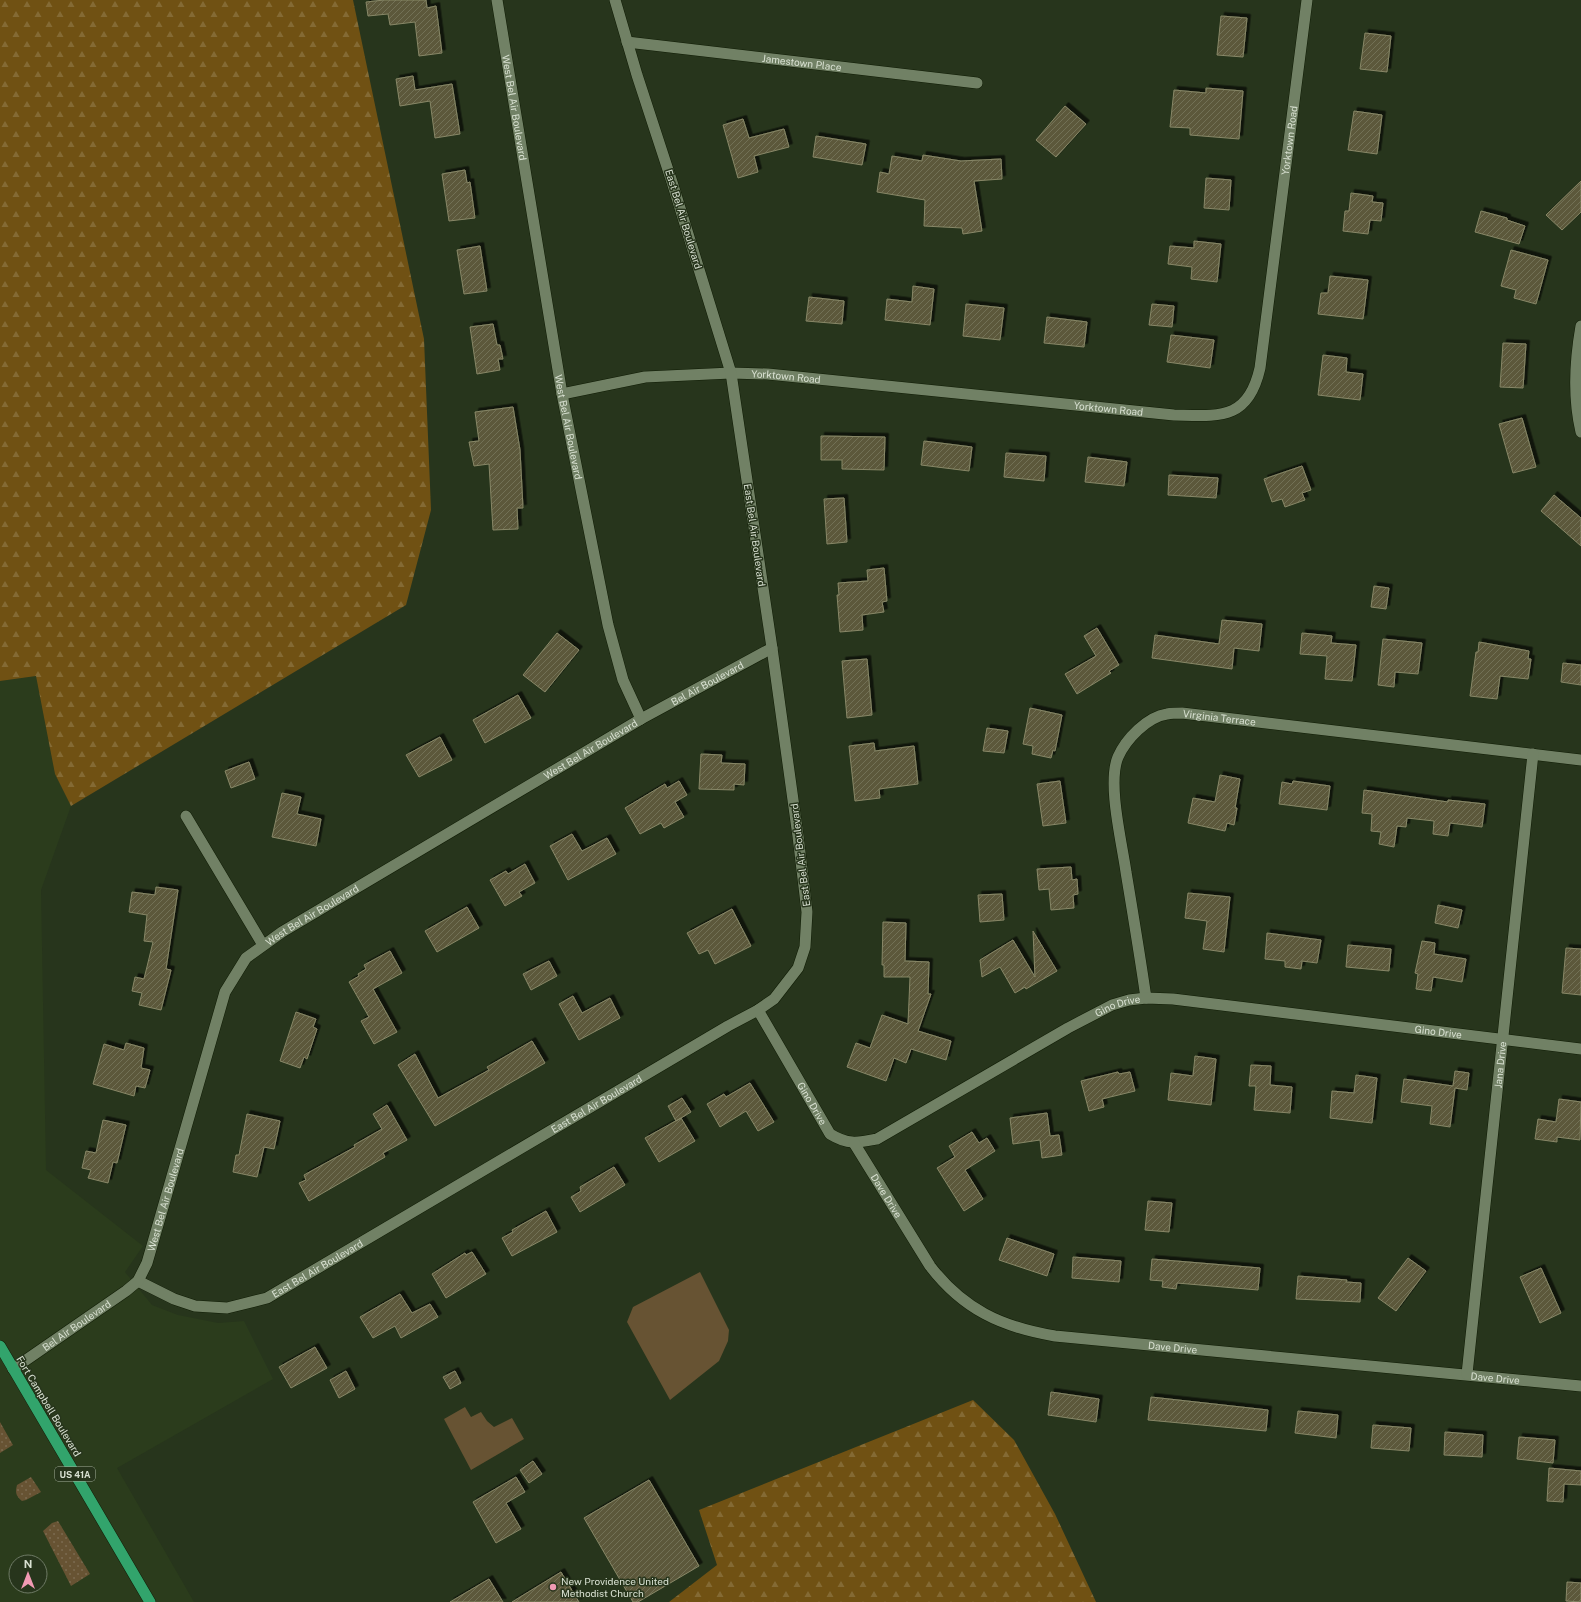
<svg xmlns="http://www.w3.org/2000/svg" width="1581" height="1602" font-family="'Public Sans',sans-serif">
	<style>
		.built { fill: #2b3c1c; fill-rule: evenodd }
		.grass { fill: url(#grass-dots) }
		.forest { fill: url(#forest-firs) }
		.park { fill: #675333 }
		.building { fill: url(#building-hatch); stroke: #888767; filter: url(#shadow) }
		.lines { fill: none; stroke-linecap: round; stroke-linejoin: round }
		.minor-casing { stroke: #101c05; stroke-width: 12 }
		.trunk-casing { stroke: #101c05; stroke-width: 12 }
		.minor { stroke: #718165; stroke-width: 11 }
		.trunk { stroke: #32a46c; stroke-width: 11 }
		.poi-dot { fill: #f19ab3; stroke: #27351c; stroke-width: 1.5 }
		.labels { text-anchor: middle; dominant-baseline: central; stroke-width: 3; stroke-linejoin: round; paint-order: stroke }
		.shield { fill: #27351c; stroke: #a4ad9b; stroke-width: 1 }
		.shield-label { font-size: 9px; font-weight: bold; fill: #d9e1d2 }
		.street-label { font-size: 10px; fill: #d9e1d2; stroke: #27351c }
		.poi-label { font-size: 10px; fill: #d9e1d2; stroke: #27351c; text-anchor: start }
	</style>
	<defs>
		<pattern id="grass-dots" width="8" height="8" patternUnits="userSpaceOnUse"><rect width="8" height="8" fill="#675333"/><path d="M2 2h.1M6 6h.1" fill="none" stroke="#7c6b50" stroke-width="1.8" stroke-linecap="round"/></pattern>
		<pattern id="forest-firs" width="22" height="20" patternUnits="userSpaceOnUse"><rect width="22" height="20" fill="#705113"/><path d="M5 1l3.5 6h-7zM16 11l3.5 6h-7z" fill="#846a34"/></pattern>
		<pattern id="building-hatch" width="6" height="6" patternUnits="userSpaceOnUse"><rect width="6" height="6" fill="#5b593b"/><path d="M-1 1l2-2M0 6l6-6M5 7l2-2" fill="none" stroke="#727156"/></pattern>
		<filter id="shadow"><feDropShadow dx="3.5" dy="-3.5" stdDeviation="0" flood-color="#0009"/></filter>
	</defs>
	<rect width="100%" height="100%" fill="#27351c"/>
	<path class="built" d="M 36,676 L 55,774 L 71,806 L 41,890 L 46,1170 L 143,1246 L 125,1272 L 152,1305 L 178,1315 L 218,1323 L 244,1321 L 273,1379 L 117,1468 L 194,1602 L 0,1602 L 0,681 ZM 16,1562 L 40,1562 L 40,1586 L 16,1586 Z"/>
	<path class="grass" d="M 0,1422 L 13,1445 L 0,1453 Z
		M 31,1477 L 41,1492 L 26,1500 L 22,1501 C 16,1496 15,1493 17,1485 Z
		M 58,1521 L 90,1574 L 71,1586 L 43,1531 L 52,1523 Z"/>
	<path class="forest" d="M 0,0 L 353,0 L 424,339 L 431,510 L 406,605 L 71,806 L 55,774 L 36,676 L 0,681 Z
		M 973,1400 L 1014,1440 L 1055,1514 L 1096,1602 L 669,1602 L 717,1565 L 699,1510 Z"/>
	<path class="park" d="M 700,1272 L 729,1330 L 728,1341 L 719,1361 L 670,1400 L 627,1322 L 633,1307 Z
		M 465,1407 L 471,1417 L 481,1412 L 487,1421 L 494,1427 L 512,1418 L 524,1439 L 471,1470 L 444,1419 Z"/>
	<path class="building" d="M 384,0 L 426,0 L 427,8 L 436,6 L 442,53 L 419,56 L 415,22 L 390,25 L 388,14 L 368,16 L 366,2 Z
		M 1221,16 L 1247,18 L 1243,57 L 1217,55 Z
		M 1365,33 L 1391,36 L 1387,72 L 1360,69 Z
		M 413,76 L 415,90 L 452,84 L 460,134 L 435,138 L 430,101 L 400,106 L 396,79 Z
		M 1206,88 L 1243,91 L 1239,139 L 1190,135 L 1190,128 L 1170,127 L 1174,90 L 1206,93 Z
		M 1065,106 L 1086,124 L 1056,157 L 1036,140 Z
		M 1354,111 L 1382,115 L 1377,154 L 1348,150 Z
		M 743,119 L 749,138 L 784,129 L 789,147 L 754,156 L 758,172 L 738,178 L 723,125 Z
		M 816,136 L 866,144 L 862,165 L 813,157 Z
		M 923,155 L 961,161 L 1001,159 L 1002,179 L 974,181 L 982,231 L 963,234 L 962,228 L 924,226 L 925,200 L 877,192 L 880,172 L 889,174 L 892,156 L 922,161 Z
		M 465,170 L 467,183 L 470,182 L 475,218 L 449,221 L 442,174 Z
		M 1206,178 L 1231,180 L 1229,210 L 1204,208 Z
		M 1581,181 L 1581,212 L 1562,230 L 1546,215 Z
		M 1351,193 L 1373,196 L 1372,202 L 1383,203 L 1381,221 L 1370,220 L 1368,234 L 1343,231 L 1345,211 L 1349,211 Z
		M 1481,211 L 1507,218 L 1507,220 L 1525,226 L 1519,244 L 1475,232 Z
		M 1194,241 L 1221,244 L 1217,282 L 1191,279 L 1192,267 L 1168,264 L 1170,246 L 1194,248 Z
		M 480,246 L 487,291 L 464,294 L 457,250 Z
		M 1511,250 L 1548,260 L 1536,304 L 1514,298 L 1516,290 L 1501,286 Z
		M 1330,276 L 1368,280 L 1363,319 L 1318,314 L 1321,293 L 1328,293 Z
		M 913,286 L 934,289 L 930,325 L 885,320 L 887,299 L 912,302 Z
		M 809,297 L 844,301 L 842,324 L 806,321 Z
		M 966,304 L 1004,308 L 1000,340 L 963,336 Z
		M 1152,304 L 1174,306 L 1172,327 L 1149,325 Z
		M 1047,317 L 1087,322 L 1084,347 L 1044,343 Z
		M 493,324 L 497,345 L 500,345 L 503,359 L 498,359 L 500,370 L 477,374 L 470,327 Z
		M 1171,335 L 1214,340 L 1210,368 L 1167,362 Z
		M 1503,343 L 1526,344 L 1523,388 L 1500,387 Z
		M 1323,355 L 1347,358 L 1346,372 L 1363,374 L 1360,400 L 1318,395 Z
		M 513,407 L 520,450 L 523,508 L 517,508 L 518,529 L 493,530 L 489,464 L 474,466 L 469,442 L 479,441 L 475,412 Z
		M 1522,418 L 1536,467 L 1513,473 L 1499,424 Z
		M 821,436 L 885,437 L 884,470 L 842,469 L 842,460 L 821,460 Z
		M 924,441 L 972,447 L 969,471 L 921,465 Z
		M 1006,453 L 1046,456 L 1044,481 L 1004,477 Z
		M 1088,457 L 1127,462 L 1124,486 L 1085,482 Z
		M 1302,466 L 1311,490 L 1302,493 L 1305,500 L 1285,507 L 1282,499 L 1272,502 L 1264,479 Z
		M 1169,475 L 1218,478 L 1216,498 L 1168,495 Z
		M 1554,495 L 1581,518 L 1581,546 L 1541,511 Z
		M 844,498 L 847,542 L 827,544 L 824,499 Z
		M 884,568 L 887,601 L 882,602 L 884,612 L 862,615 L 863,630 L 840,632 L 837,595 L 839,595 L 838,583 L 868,581 L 867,570 Z
		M 1374,586 L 1389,588 L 1386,609 L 1371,607 Z
		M 1222,620 L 1262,624 L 1259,651 L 1234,648 L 1232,669 L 1152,658 L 1155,635 L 1219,644 Z
		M 1097,628 L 1119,665 L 1109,671 L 1111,673 L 1077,694 L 1065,674 L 1096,656 L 1084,636 Z
		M 557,633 L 579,650 L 545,692 L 523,675 Z
		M 1302,633 L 1332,636 L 1331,643 L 1356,645 L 1352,681 L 1325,679 L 1327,656 L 1300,654 Z
		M 1383,639 L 1422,643 L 1418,674 L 1395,672 L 1394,687 L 1378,685 Z
		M 1479,642 L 1529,651 L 1528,659 L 1531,659 L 1528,679 L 1500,676 L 1497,699 L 1470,696 L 1476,652 L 1478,652 Z
		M 867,659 L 872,715 L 847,718 L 842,661 Z
		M 1563,663 L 1581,665 L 1581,685 L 1561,682 Z
		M 518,695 L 531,718 L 485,743 L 473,720 Z
		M 1030,708 L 1062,715 L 1055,751 L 1053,750 L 1051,758 L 1032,754 L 1033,746 L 1023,744 Z
		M 987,728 L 1008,731 L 1004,753 L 983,751 Z
		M 440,737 L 452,760 L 419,777 L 406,755 Z
		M 874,743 L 875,751 L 914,746 L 918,784 L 879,789 L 880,798 L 855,801 L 849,746 Z
		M 701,754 L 722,755 L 721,763 L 745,764 L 744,785 L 734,784 L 734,790 L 699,789 Z
		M 249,762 L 255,779 L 231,788 L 225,771 Z
		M 1220,775 L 1240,779 L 1235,808 L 1237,808 L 1234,825 L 1227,823 L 1225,831 L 1188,823 L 1193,798 L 1215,802 Z
		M 679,781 L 687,795 L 675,802 L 684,817 L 664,828 L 661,823 L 640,834 L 625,808 L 665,784 L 667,788 Z
		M 1060,781 L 1066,823 L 1043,826 L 1037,784 Z
		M 1293,781 L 1330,786 L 1327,810 L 1279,804 L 1282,782 L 1292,784 Z
		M 1364,790 L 1448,802 L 1448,800 L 1485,804 L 1482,827 L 1450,823 L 1448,836 L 1433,834 L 1434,821 L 1407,818 L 1406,827 L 1397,826 L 1394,847 L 1379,844 L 1381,832 L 1371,831 L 1372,814 L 1362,813 Z
		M 282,793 L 301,797 L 297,814 L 321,819 L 316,846 L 272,837 Z
		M 572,834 L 582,851 L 607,838 L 616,854 L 568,880 L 550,846 Z
		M 525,864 L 535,883 L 519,892 L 522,896 L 505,906 L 490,880 L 506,871 L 508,874 Z
		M 1071,867 L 1072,880 L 1077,879 L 1078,894 L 1073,895 L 1074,908 L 1051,910 L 1049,889 L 1039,890 L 1037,869 Z
		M 156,887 L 178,890 L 166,969 L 171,970 L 161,1010 L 139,1005 L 142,993 L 132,991 L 135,977 L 144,979 L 153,942 L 144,941 L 147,915 L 129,912 L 132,892 L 155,895 Z
		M 1188,893 L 1230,897 L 1224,952 L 1203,949 L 1207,921 L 1185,918 Z
		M 1002,894 L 1004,920 L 980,922 L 978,895 Z
		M 1438,905 L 1462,910 L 1458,928 L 1435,923 Z
		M 467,907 L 479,928 L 437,952 L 425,931 Z
		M 732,909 L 751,946 L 715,964 L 708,950 L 699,954 L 687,933 Z
		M 883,922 L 906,923 L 905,961 L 929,962 L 928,994 L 931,994 L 918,1031 L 951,1041 L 946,1060 L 911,1049 L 906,1063 L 894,1058 L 886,1081 L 847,1067 L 856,1043 L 870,1048 L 882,1015 L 908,1024 L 910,977 L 884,977 L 884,965 L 882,965 Z
		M 1033,931 L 1057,971 L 1026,989 L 1025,987 L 1015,993 L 1000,967 L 982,977 L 980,960 L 1013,940 L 1035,977 Z
		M 1267,933 L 1321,940 L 1317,963 L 1302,961 L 1301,969 L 1285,967 L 1285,961 L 1265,959 Z
		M 1422,941 L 1435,943 L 1434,954 L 1466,959 L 1462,982 L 1433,977 L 1431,991 L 1416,989 L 1418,974 L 1415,973 Z
		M 1348,945 L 1391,949 L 1389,971 L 1346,967 Z
		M 1566,948 L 1581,949 L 1581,995 L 1562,993 Z
		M 390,951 L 402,973 L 373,989 L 397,1032 L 374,1044 L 361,1021 L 369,1017 L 349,982 L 359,976 L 358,974 L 366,969 L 364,965 Z
		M 549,961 L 557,976 L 531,990 L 523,974 Z
		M 573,996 L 582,1013 L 610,998 L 620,1018 L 579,1040 L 559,1004 Z
		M 296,1012 L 316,1019 L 313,1027 L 317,1029 L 307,1059 L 304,1057 L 300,1068 L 280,1061 Z
		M 532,1041 L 545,1063 L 435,1126 L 398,1065 L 415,1054 L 438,1098 L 489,1070 L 487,1067 Z
		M 126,1043 L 144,1048 L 141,1068 L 150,1070 L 145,1088 L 136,1086 L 134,1096 L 93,1084 L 104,1044 L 124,1050 Z
		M 1195,1056 L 1216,1059 L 1211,1105 L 1168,1100 L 1171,1073 L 1193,1076 Z
		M 1251,1065 L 1271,1066 L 1270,1085 L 1292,1087 L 1290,1113 L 1254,1110 L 1256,1086 L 1249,1086 Z
		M 1455,1071 L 1469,1073 L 1467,1090 L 1455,1088 L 1450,1127 L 1430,1124 L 1432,1106 L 1401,1102 L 1404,1079 L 1453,1086 Z
		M 1118,1072 L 1119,1074 L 1130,1072 L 1135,1091 L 1102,1099 L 1104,1107 L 1089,1111 L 1081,1081 Z
		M 1356,1075 L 1377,1078 L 1372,1123 L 1330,1118 L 1332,1091 L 1354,1093 Z
		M 750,1083 L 774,1122 L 758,1131 L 746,1111 L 720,1127 L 707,1104 L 724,1094 L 726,1097 Z
		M 682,1098 L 691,1112 L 676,1121 L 668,1106 Z
		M 1559,1099 L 1581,1102 L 1580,1140 L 1557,1137 L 1557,1142 L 1535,1139 L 1538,1119 L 1556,1122 Z
		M 387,1105 L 407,1140 L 383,1153 L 385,1157 L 309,1201 L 299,1183 L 306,1180 L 304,1175 L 355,1147 L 354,1145 L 382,1129 L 373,1114 Z
		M 1047,1113 L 1050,1136 L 1059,1135 L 1062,1155 L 1042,1158 L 1040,1140 L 1013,1144 L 1010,1118 Z
		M 247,1114 L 280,1121 L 274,1149 L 264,1147 L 257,1177 L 233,1172 L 236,1155 L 239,1155 Z
		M 681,1118 L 695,1141 L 659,1162 L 645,1138 Z
		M 103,1120 L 126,1125 L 117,1163 L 113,1162 L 108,1183 L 88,1178 L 91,1170 L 82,1168 L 86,1151 L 96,1153 Z
		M 972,1132 L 979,1143 L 987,1138 L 995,1151 L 965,1170 L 983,1199 L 964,1211 L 937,1168 L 955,1157 L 949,1146 Z
		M 614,1167 L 625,1185 L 580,1212 L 571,1197 L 581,1191 L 580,1187 Z
		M 1148,1201 L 1172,1203 L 1169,1232 L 1145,1230 Z
		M 546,1211 L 557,1232 L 512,1256 L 502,1238 L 513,1232 L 512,1230 Z
		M 1007,1238 L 1054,1254 L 1047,1276 L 999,1260 Z
		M 472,1252 L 486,1274 L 446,1298 L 432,1274 L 465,1253 L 466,1255 Z
		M 1073,1257 L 1121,1261 L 1119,1282 L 1072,1278 Z
		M 1408,1258 L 1426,1271 L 1396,1311 L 1378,1298 Z
		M 1152,1259 L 1260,1268 L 1258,1290 L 1177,1283 L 1176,1289 L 1162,1287 L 1163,1281 L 1150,1280 Z
		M 1541,1268 L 1561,1313 L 1540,1323 L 1520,1277 Z
		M 1298,1276 L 1347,1280 L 1346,1282 L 1361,1283 L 1360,1302 L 1296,1299 Z
		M 400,1294 L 412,1313 L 430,1304 L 438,1317 L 401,1338 L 395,1326 L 373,1338 L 360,1317 Z
		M 315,1347 L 327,1368 L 291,1388 L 279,1367 Z
		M 346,1371 L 355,1389 L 339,1398 L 330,1380 Z
		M 455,1371 L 461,1383 L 450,1389 L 443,1377 Z
		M 1051,1392 L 1099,1399 L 1096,1422 L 1048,1415 Z
		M 1151,1397 L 1268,1410 L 1266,1431 L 1148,1420 Z
		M 1298,1411 L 1338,1415 L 1336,1438 L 1295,1433 Z
		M 1373,1425 L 1411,1428 L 1409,1451 L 1371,1448 Z
		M 1445,1432 L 1483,1435 L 1482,1457 L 1444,1455 Z
		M 1519,1437 L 1555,1440 L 1553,1463 L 1517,1459 Z
		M 533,1461 L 542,1474 L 529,1483 L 520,1470 Z
		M 1549,1468 L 1581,1471 L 1581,1485 L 1564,1484 L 1563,1502 L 1547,1501 Z
		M 516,1477 L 525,1492 L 506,1503 L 521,1529 L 496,1543 L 473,1502 Z
		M 649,1480 L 699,1566 L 638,1602 L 633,1602 L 584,1518 Z
		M 561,1572 L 579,1602 L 512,1602 Z
		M 489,1579 L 503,1602 L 450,1602 Z
		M 1567,1582 L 1581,1583 L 1581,1602 L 1566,1601 Z"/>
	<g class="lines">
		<g class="minor-casing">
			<g id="minor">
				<path id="s1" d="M 497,0 L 562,394 L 608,625 L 623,680 L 641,719"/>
				<path id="s2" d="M 627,42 L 977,83"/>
				<path d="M 1581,326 C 1575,360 1573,398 1581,432"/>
				<path id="s3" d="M 562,394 L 645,377 L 731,373 L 768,374 L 1174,415 C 1219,416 1248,421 1260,368 L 1307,0"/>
				<path d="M 186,816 L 263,945"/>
				<path id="s4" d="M 1146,998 C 1140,956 1133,914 1126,872 C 1122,843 1107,783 1118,757 C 1126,739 1147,717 1167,714 C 1172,713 1177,713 1182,713 L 1581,760"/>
				<path id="s5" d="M 758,1010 L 830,1134 C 848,1145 857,1143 877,1139 L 1068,1028 L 1112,1005 L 1129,1000 L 1146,998 L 1173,999 L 1581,1049"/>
				<path id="s6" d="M 854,1143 L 930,1266 C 963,1309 1001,1327 1055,1336 L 1581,1386"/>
				<path id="s7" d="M 138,1281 L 174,1299 L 195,1306 L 227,1308 L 267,1298 L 728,1026 L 758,1010 L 774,999 L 798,968 L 805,947 L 807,912 L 798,836 L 772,648 L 731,373 L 672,182 L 637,75 L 615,0"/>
				<path id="s8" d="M 13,1369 L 126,1291 L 138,1281 L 147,1263 L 225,992 L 246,958 L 282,932 L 641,719 L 772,648"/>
				<path id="s9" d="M 1467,1374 L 1533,754"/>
			</g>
		</g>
		<g class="trunk-casing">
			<path id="trunk" d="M 0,1346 L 150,1602"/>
		</g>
		<use href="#minor" class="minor"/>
		<use href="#trunk" class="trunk"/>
	</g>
	<circle class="poi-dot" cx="553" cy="1587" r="4"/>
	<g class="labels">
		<rect class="shield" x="55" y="1467" width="40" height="14" rx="3"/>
		<g class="shield-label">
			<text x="75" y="1474">US 41A</text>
		</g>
		<g class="street-label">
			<text stroke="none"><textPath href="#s2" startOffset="176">Jamestown Place</textPath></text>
			<text stroke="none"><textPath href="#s1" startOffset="109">West Bel Air Boulevard</textPath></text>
			<text stroke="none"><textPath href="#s3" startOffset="957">Yorktown Road</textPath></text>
			<text transform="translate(684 219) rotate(73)">East Bel Air Boulevard</text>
			<text stroke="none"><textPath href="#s3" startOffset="226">Yorktown Road</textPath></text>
			<text stroke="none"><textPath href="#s3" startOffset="550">Yorktown Road</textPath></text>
			<text stroke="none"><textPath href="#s1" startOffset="433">West Bel Air Boulevard</textPath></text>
			<text transform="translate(755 535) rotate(82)">East Bel Air Boulevard</text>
			<text stroke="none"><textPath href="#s8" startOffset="1032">Bel Air Boulevard</textPath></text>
			<text stroke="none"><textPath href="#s4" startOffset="364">Virginia Terrace</textPath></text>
			<text stroke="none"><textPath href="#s8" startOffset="898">West Bel Air Boulevard</textPath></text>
			<text transform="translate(800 855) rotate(-97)">East Bel Air Boulevard</text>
			<text stroke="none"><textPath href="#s8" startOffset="574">West Bel Air Boulevard</textPath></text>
			<text stroke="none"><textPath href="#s5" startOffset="468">Gino Drive</textPath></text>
			<text stroke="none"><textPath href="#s5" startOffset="792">Gino Drive</textPath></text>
			<text stroke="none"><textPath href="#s9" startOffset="311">Jana Drive</textPath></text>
			<text stroke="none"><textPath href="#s7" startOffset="518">East Bel Air Boulevard</textPath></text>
			<text stroke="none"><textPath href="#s5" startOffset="108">Gino Drive</textPath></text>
			<text stroke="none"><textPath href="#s6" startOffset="62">Dave Drive</textPath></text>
			<text stroke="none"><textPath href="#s8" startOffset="239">West Bel Air Boulevard</textPath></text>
			<text stroke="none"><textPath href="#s7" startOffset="194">East Bel Air Boulevard</textPath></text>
			<text stroke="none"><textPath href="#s8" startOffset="77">Bel Air Boulevard</textPath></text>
			<text stroke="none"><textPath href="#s6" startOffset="410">Dave Drive</textPath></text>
			<text stroke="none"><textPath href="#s6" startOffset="734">Dave Drive</textPath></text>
			<text transform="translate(49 1406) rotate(59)">Fort Campbell Boulevard</text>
		</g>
		<g class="poi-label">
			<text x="561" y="1581">New Providence United<tspan x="561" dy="12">Methodist Church</tspan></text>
		</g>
	</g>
	<g transform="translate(28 1574)"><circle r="19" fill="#27351c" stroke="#6e7a65"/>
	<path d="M0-3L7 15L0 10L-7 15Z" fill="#f19ab3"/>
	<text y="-6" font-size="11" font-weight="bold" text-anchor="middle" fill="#d9e1d2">N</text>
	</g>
</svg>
